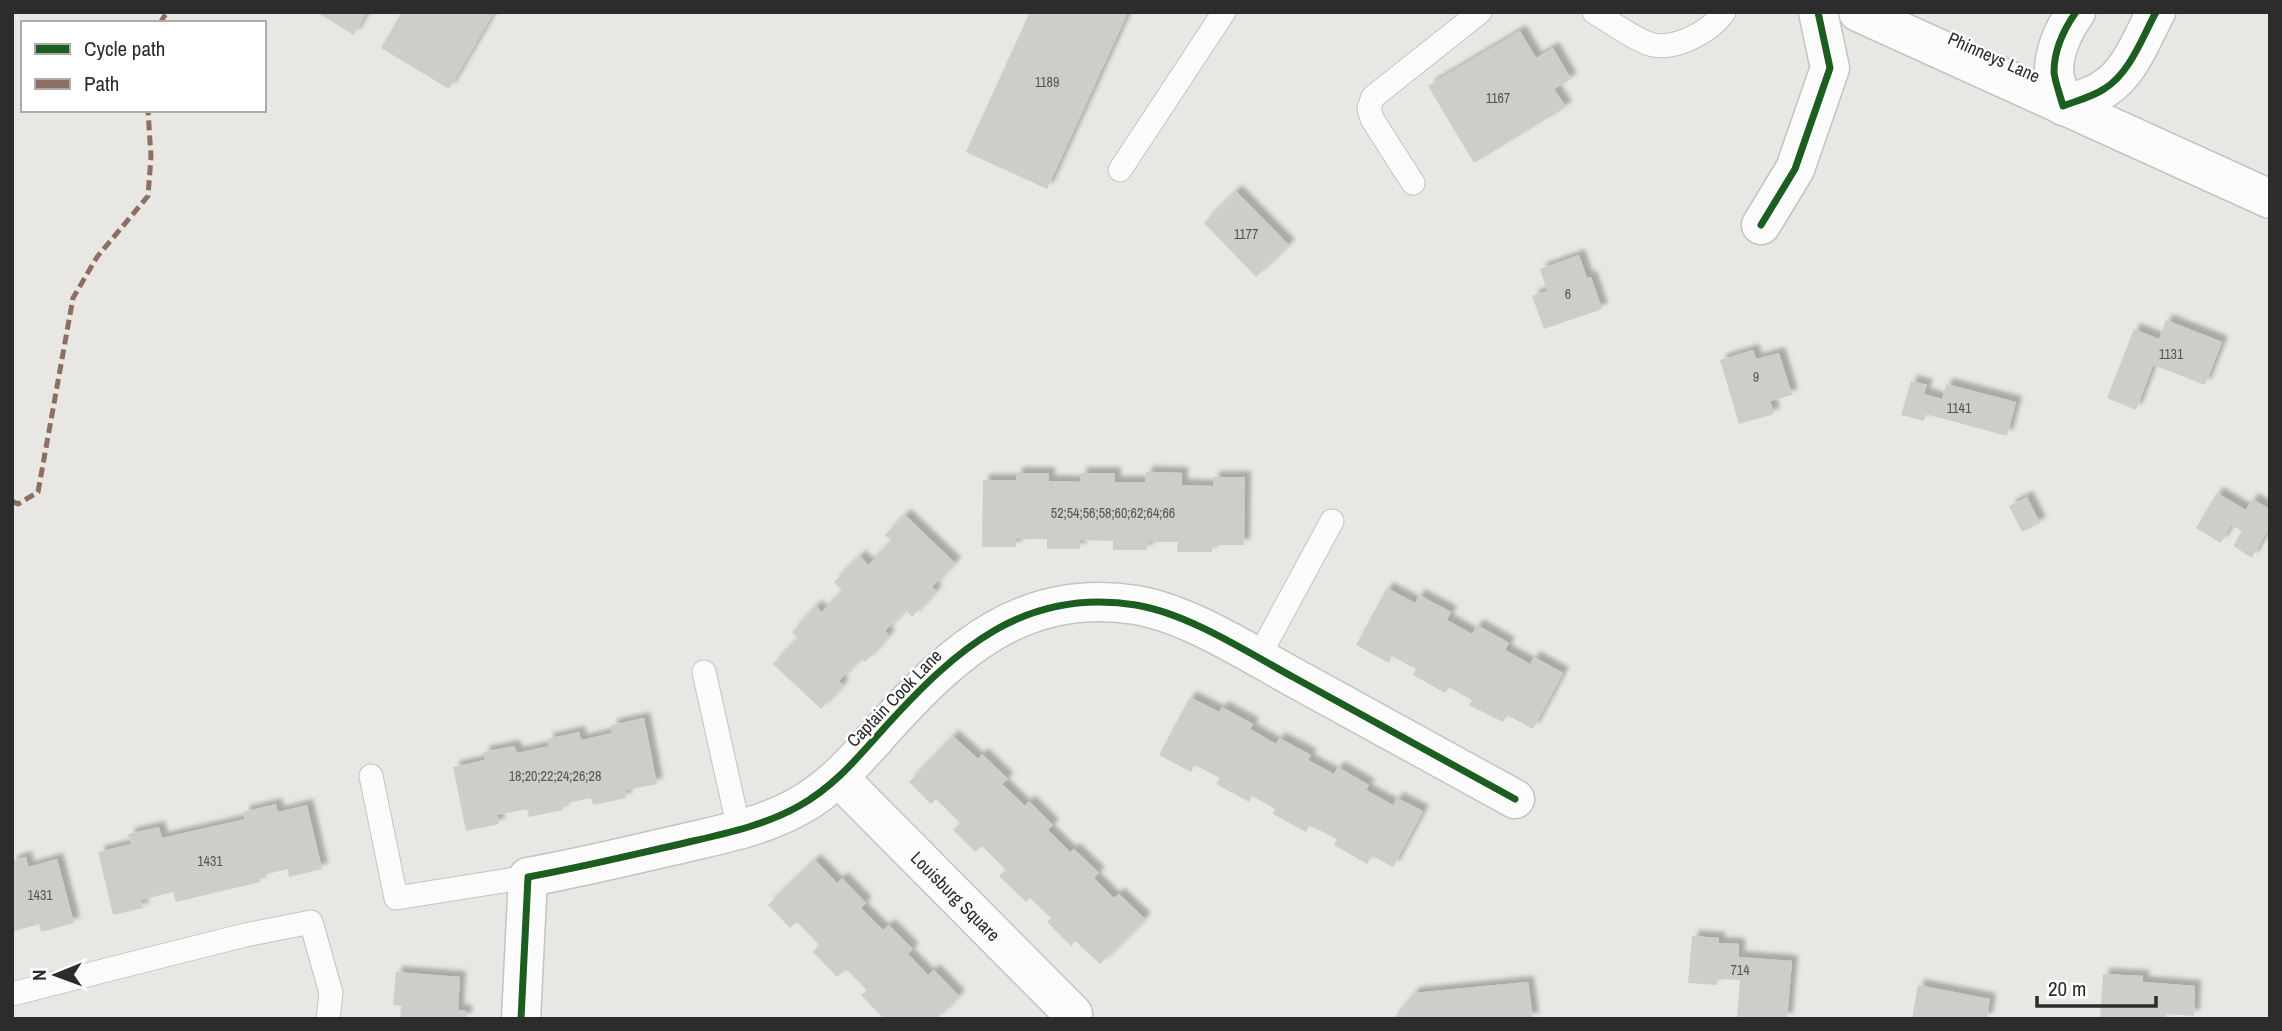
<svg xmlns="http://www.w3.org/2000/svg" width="2282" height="1031" font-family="'Archivo Narrow',sans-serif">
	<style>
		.building { fill: #cecdca; filter: url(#shadow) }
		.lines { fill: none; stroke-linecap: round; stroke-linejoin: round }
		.lane-casing { stroke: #c4c3c3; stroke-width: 25 }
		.street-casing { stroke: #c4c3c3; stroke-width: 41 }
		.secondary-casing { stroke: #c4c3c3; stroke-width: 41 }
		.lane { stroke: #fcfbfb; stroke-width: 23 }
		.street { stroke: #fcfbfb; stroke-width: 38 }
		.secondary { stroke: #fcfbfb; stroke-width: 38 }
		.quiet { stroke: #8d6e63; stroke-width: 5; stroke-dasharray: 10 5; stroke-linecap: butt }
		.cycleway-casing { stroke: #fff; stroke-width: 11 }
		.cycleway { stroke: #1b5e20; stroke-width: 7 }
		.labels { text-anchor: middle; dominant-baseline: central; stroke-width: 5; stroke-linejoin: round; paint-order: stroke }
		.number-label { font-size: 14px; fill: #565655 }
		.street-label { font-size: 18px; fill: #2c2c2c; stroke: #fff }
	</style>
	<defs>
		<filter id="shadow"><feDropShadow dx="6" dy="-6" stdDeviation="2" flood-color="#0004"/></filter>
	</defs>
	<rect width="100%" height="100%" fill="#e9e7e3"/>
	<path class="building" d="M 316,12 L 367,12 L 354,35 Z
		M 402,12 L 494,12 L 449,89 L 381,48 Z
		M 1030,12 L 1128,12 L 1047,189 L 966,152 Z
		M 1520,31 L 1536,58 L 1553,48 L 1571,79 L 1554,89 L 1566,107 L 1474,163 L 1428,86 Z
		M 1236,191 L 1289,245 L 1256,277 L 1204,223 Z
		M 1579,255 L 1587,278 L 1591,277 L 1602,309 L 1544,329 L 1532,296 L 1547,291 L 1540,269 Z
		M 2166,320 L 2222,342 L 2205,385 L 2153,365 L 2136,410 L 2107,398 L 2134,329 L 2159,339 Z
		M 1753,350 L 1756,359 L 1779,353 L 1792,395 L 1770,401 L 1774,414 L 1739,424 L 1720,360 Z
		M 1911,381 L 1927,385 L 1924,394 L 1942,399 L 1946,384 L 2016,402 L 2007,436 L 1926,414 L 1924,421 L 1901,415 Z
		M 1146,472 L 1182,473 L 1182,485 L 1213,486 L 1213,477 L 1245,477 L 1244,545 L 1212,545 L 1212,552 L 1177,552 L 1178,542 L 1148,542 L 1147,550 L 1113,550 L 1113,541 L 1080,540 L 1080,549 L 1047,549 L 1047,539 L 1016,539 L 1016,547 L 982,547 L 983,480 L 1016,480 L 1016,473 L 1049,473 L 1049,481 L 1081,482 L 1080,473 L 1115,473 L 1115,482 L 1145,482 Z
		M 2217,493 L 2246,510 L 2252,499 L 2270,509 L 2270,533 L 2267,531 L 2252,558 L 2233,546 L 2242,531 L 2231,525 L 2221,543 L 2196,528 Z
		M 2027,497 L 2040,523 L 2022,532 L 2009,506 Z
		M 905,515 L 955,563 L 932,587 L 936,591 L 912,617 L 906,610 L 885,631 L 889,636 L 865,662 L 861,658 L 839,681 L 843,685 L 821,709 L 773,664 L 798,638 L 792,632 L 816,606 L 822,612 L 842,591 L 834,582 L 860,556 L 868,565 L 892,541 L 885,535 Z
		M 1387,588 L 1415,603 L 1419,595 L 1451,612 L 1447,620 L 1472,634 L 1477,625 L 1509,643 L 1505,650 L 1530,664 L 1534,657 L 1563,673 L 1533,729 L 1507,715 L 1503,722 L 1469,705 L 1472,700 L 1449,687 L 1445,693 L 1413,675 L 1416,669 L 1392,656 L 1389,663 L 1356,645 Z
		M 1190,697 L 1219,712 L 1222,707 L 1253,724 L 1250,729 L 1276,744 L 1279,738 L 1311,755 L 1308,760 L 1334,774 L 1338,767 L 1369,785 L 1366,790 L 1393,805 L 1397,798 L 1423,811 L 1393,867 L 1372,856 L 1367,864 L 1334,845 L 1337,839 L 1309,825 L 1306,832 L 1273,814 L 1275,809 L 1252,796 L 1249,802 L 1216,784 L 1220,778 L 1195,765 L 1191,772 L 1159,755 Z
		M 644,718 L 657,784 L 625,790 L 626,798 L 593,805 L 591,798 L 562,804 L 563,810 L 529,817 L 527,809 L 497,815 L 499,824 L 466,831 L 453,767 L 485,760 L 483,752 L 514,746 L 517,753 L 549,746 L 547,739 L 579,732 L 581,740 L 612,733 L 611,725 Z
		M 953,736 L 978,759 L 982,754 L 1008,779 L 1002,784 L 1025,806 L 1029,801 L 1053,825 L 1048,830 L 1070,852 L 1074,849 L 1099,873 L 1094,878 L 1114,898 L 1119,894 L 1145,919 L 1100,964 L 1075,941 L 1071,946 L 1047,922 L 1051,918 L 1030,898 L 1026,902 L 999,876 L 1006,870 L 982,846 L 975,852 L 953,830 L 960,823 L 936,799 L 931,804 L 909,782 Z
		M 276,804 L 278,812 L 307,805 L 322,869 L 289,877 L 288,869 L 259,876 L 260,882 L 176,902 L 173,892 L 141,900 L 143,908 L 113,915 L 98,852 L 131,844 L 128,834 L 159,827 L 162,838 L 245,819 L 243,812 Z
		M 26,857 L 28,867 L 57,859 L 74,923 L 41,932 L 39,924 L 12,932 L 12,861 Z
		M 815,860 L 837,883 L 842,878 L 866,903 L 861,908 L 883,930 L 889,925 L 913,949 L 908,954 L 928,975 L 934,970 L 959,996 L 936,1019 L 895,1019 L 893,1017 L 884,1019 L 861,995 L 867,990 L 846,969 L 837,977 L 813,952 L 819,945 L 797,922 L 790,928 L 768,905 Z
		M 1692,936 L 1719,938 L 1719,943 L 1739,944 L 1739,957 L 1792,961 L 1787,1019 L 1737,1018 L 1740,980 L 1717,979 L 1717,985 L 1688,983 Z
		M 396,972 L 460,977 L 458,1010 L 466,1011 L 466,1019 L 400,1019 L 401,1006 L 393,1005 Z
		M 2103,974 L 2143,976 L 2143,982 L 2195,986 L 2194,1016 L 2166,1014 L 2166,1019 L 2100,1019 Z
		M 1528,982 L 1533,1019 L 1393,1019 L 1414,993 Z
		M 1918,985 L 1990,999 L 1987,1019 L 1912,1019 Z"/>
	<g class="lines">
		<g class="lane-casing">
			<path id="lane" d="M 1594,12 C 1611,22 1629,36 1647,43 C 1672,53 1710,32 1724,12
				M 1120,170 L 1224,12
				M 1413,183 L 1372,119 L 1369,108 L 1373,97 L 1480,12
				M 1258,658 L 1332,521
				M 704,672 L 739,829
				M 371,776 L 396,898 L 528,877
				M 12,994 L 245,935 L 311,922 L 331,993 L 328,1019"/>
		</g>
		<g class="street-casing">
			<g id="street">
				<path d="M 2076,12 C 2064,29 2054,50 2054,72 C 2055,82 2060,95 2063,106 C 2076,101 2092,97 2104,89 C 2130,73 2142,38 2156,12"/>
				<path d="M 1761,225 L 1795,169 L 1830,68 L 1818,12"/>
				<path id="s1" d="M 839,778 L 1073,1014"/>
				<path d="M 521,1019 L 528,877 C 578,868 627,856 676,845 C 718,835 762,827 799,806 C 835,786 859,756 886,726 C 955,650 1024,587 1136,605 C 1189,614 1247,652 1293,677 C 1367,718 1441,759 1515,799"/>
			</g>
		</g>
		<g class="secondary-casing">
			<path id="secondary" d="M 1858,12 L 2270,199"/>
		</g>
		<use href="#lane" class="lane"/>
		<use href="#street" class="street"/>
		<use href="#secondary" class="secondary"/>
		<path class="quiet" d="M 160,23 L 167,12
			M 12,501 L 18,504 L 38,492 L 73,298 L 97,257 L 148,196 L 151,157 L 148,110"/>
		<g class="cycleway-casing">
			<path id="cycleway" d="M 2076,12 C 2064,29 2054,50 2054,72 C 2055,82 2060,95 2063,106 C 2076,101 2092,97 2104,89 C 2130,73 2142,38 2156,12
				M 1761,225 L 1795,169 L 1830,68 L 1818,12
				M 521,1019 L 528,877 C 578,868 627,856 676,845 C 718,835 762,827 799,806 C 835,786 859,756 886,726 C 955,650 1024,587 1136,605 C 1189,614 1247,652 1293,677 C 1367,718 1441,759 1515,799"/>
		</g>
		<use href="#cycleway" class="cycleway"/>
	</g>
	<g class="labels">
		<g class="number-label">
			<text x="1047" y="82">1189</text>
			<text x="1498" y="98">1167</text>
			<text x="1246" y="234">1177</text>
			<text x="1568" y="294">6</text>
			<text x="2171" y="354">1131</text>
			<text x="1756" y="377">9</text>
			<text x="1959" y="408">1141</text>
			<text x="1113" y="513">52;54;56;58;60;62;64;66</text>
			<text x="555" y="776">18;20;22;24;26;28</text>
			<text x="210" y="861">1431</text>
			<text x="40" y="895">1431</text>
			<text x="1740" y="970">714</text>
		</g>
		<g class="street-label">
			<text transform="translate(1994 57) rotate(24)">Phinneys Lane</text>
			<text transform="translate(894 698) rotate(-46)">Captain Cook Lane</text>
			<text stroke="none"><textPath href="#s1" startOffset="166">Louisburg Square</textPath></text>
		</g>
	</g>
	<rect width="2282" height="1031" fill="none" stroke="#2c2c2c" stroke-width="28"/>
	<rect x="21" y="21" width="245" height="91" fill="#ffffff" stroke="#ababab" stroke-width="2"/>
	<rect x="35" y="44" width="35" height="10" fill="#1b5e20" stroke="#ababab" stroke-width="2"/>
	<text x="84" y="56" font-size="21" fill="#2c2c2c">Cycle path</text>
	<rect x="35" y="79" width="35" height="10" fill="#8d6e63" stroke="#ababab" stroke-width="2"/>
	<text x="84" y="91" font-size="21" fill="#2c2c2c">Path</text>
	<g transform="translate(56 975) rotate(269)" stroke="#ffffff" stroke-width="5" paint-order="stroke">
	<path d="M0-5L12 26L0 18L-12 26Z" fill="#2c2c2c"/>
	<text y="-10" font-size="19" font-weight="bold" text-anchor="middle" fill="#2c2c2c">N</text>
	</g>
	<path d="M2037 996v10h119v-10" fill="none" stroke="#2c2c2c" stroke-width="3.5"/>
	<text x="2048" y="996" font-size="21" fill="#2c2c2c" stroke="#ffffff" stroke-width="5" paint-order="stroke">20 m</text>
</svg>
